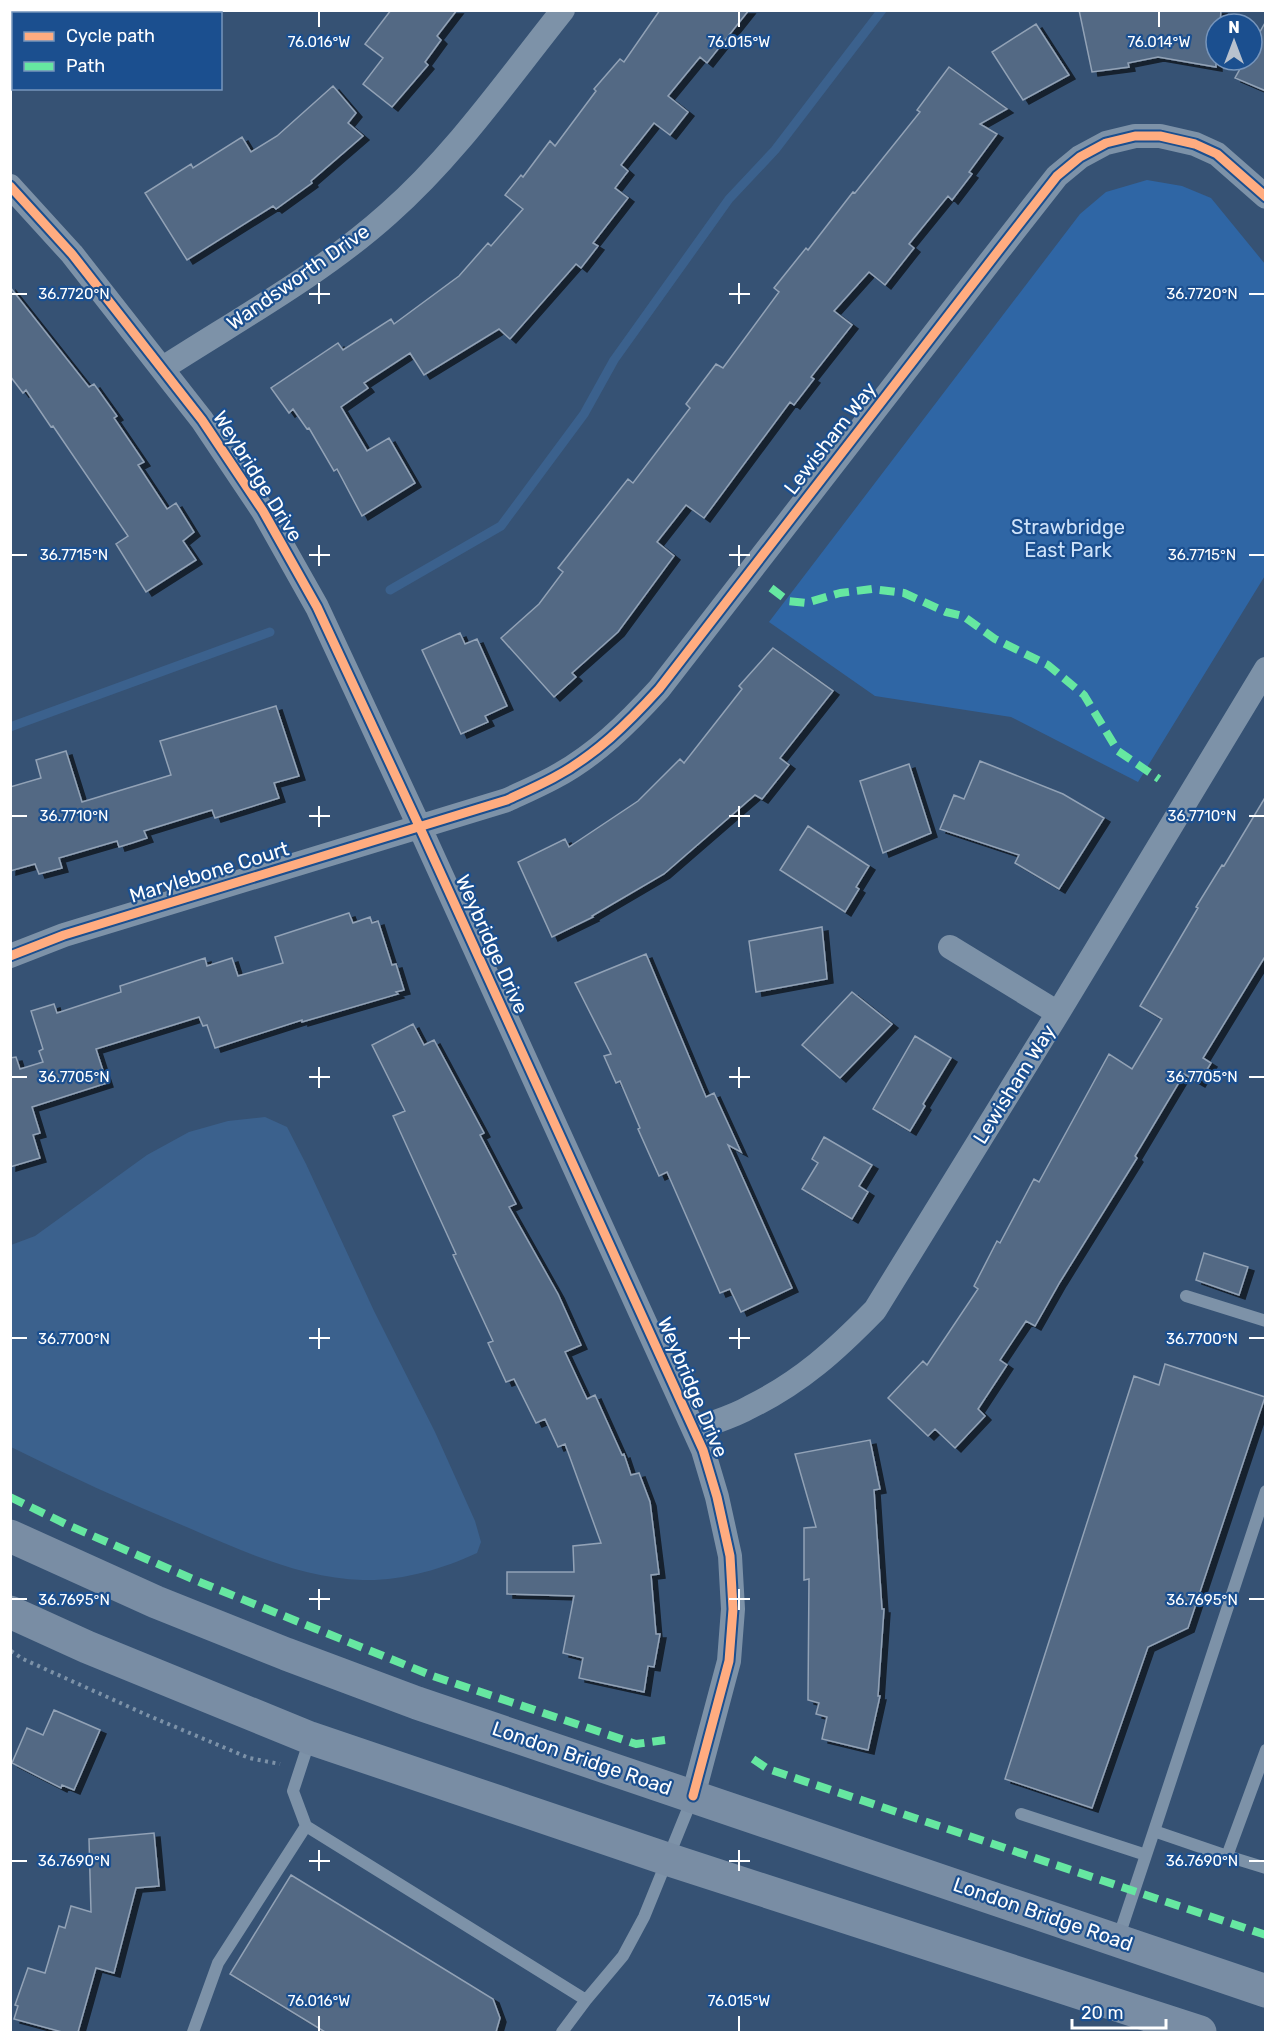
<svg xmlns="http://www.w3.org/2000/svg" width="1276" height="2043" font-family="Rubik,sans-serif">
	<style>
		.green { fill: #2f66a5 }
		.water { fill: #3b618d }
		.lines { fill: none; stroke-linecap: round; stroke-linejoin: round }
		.stream { stroke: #3b618d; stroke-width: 9 }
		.building { fill: #526984; stroke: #92a2b6; stroke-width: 1.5; filter: url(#shadow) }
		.path { stroke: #7d92a8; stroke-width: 4; stroke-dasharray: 3 4.5; stroke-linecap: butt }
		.service { stroke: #7d92a8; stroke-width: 12 }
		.minor { stroke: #7d92a8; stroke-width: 24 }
		.secondary { stroke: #798da4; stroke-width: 33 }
		.quiet { stroke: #66e7a1; stroke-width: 8; stroke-dasharray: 15 8; stroke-linecap: butt }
		.cycleway-casing { stroke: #1b4f8f; stroke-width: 13 }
		.cycleway { stroke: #ffac80; stroke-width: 9 }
		.ticks { fill: none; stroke: #fff; stroke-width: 2 }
		.labels { text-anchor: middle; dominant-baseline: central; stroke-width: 4.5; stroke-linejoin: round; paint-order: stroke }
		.street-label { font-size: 20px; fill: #fff; stroke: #1b4f8f }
		.park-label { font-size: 20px; fill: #cfe3fa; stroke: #1b4f8f }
		.ticks-label { font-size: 15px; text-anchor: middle; fill: #fff; stroke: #1b4f8f; stroke-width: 4.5; stroke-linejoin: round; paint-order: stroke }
	</style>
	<defs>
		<filter id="shadow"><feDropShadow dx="6" dy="4" stdDeviation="0" flood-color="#0009"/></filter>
	</defs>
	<rect width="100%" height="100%" fill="#365274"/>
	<path class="green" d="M 1147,180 L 1182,186 L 1211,198 L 1265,264 L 1266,574 L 1138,782 L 1011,717 L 875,696 L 769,622 L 1080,214 L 1106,192 Z"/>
	<path class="water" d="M 265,1117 L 287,1127 L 306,1164 L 374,1311 L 435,1432 L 475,1521 L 481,1542 L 477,1553 C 443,1569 401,1581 363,1580 C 302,1578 244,1552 189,1528 C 128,1503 69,1476 11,1447 L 11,1245 L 35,1236 L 147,1155 L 189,1132 L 228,1121 Z"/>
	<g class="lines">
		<path class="stream" d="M 390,590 L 501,526 L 584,414 L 614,360 L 729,199 L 775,150 L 882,10
			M 10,727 L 270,632"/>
	</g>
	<path class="building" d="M 391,10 L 457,10 L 437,36 L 441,40 L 425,62 L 428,65 L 392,107 L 363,84 L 383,58 L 365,44 Z
		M 660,10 L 749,10 L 707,63 L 700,57 L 668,96 L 688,112 L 670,135 L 654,123 L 621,165 L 628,171 L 615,188 L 628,198 L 593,243 L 598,246 L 581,268 L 576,264 L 510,339 L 499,329 L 424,375 L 410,353 L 364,383 L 368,388 L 341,407 L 367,451 L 389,438 L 415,483 L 362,516 L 337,469 L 334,471 L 309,428 L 307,429 L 293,409 L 289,413 L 271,388 L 338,343 L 343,350 L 391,319 L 394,324 L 459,276 L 488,243 L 491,246 L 523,209 L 505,195 L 521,175 L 523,177 L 550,141 L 555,146 L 596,91 L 594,89 L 620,59 L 624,62 Z
		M 1079,10 L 1221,10 L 1220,24 L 1216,24 L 1216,67 L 1158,57 L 1128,63 L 1129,67 L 1092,72 Z
		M 1266,21 L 1266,91 L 1235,78 L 1245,60 L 1252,60 L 1252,46 Z
		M 1036,24 L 1069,75 L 1023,100 L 992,52 Z
		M 949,67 L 1007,109 L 980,124 L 997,134 L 969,172 L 972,174 L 952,200 L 948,196 L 909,244 L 914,248 L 885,285 L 869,272 L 834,311 L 852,325 L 811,377 L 814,379 L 794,405 L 790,402 L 704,518 L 686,505 L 657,542 L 674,556 L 618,632 L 572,673 L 576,677 L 554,697 L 501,638 L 539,604 L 563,572 L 558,568 L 628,479 L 633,483 L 690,408 L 686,404 L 716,364 L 723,368 L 779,292 L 774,288 L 806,248 L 808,250 L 853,192 L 855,193 L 920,112 L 917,110 Z
		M 333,86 L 356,113 L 348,123 L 363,136 L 311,181 L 312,183 L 276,209 L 273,206 L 187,260 L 145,193 L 191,164 L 193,168 L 242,137 L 251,152 L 277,136 Z
		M 10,287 L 89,387 L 94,384 L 117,416 L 114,418 L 144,462 L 138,465 L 167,509 L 176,503 L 194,532 L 183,541 L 196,560 L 146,592 L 116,544 L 128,536 L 53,426 L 51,427 L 26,390 L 23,393 L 10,376 Z
		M 460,633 L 465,644 L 477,639 L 507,706 L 485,716 L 488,722 L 461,734 L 422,650 Z
		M 773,648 L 833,691 L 780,758 L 789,765 L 762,799 L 755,795 L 664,874 L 592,916 L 593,917 L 552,937 L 518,862 L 565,839 L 569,847 L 638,801 L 680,759 L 684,763 L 742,689 L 739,686 Z
		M 276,706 L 299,776 L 274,783 L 279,798 L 215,818 L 212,810 L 144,831 L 147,838 L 132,843 L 119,847 L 117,841 L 59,858 L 62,868 L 39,874 L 35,864 L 10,871 L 10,787 L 41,778 L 36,760 L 66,751 L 82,802 L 171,775 L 160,741 Z
		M 980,761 L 1063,794 L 1104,818 L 1059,889 L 1015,863 L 1019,855 L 940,829 L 954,795 L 964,799 Z
		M 909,764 L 931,833 L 883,853 L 860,781 Z
		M 1266,796 L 1266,955 L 1203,1058 L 1211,1063 L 1199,1083 L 1184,1074 L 1135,1156 L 1137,1158 L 1060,1282 L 1035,1326 L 1026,1321 L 1000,1360 L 1007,1365 L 978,1409 L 985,1416 L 955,1448 L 935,1429 L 928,1436 L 888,1398 L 923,1361 L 927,1365 L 978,1289 L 974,1286 L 997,1241 L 1000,1243 L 1034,1179 L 1039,1182 L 1109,1054 L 1132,1069 L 1162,1019 L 1140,1006 L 1198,908 L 1196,907 L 1222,865 L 1224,866 Z
		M 808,826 L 869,866 L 856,887 L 859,889 L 845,912 L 780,870 Z
		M 349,913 L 353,923 L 370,917 L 372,923 L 378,921 L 392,965 L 396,964 L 404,990 L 396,992 L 398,994 L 302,1022 L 302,1020 L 215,1048 L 207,1025 L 203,1026 L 199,1017 L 96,1049 L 107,1083 L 32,1107 L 40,1133 L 33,1135 L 40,1158 L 10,1167 L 10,1058 L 16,1057 L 20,1069 L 43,1062 L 39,1051 L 43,1049 L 31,1011 L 54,1004 L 57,1013 L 121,992 L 120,986 L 205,958 L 207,966 L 232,958 L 238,976 L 283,963 L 275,937 Z
		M 822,927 L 827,979 L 756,992 L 749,941 Z
		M 646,954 L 706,1097 L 714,1093 L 741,1152 L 728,1145 L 792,1288 L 741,1312 L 730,1289 L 720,1293 L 667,1172 L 659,1176 L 638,1129 L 640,1128 L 620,1081 L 616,1083 L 604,1056 L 611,1054 L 575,983 Z
		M 852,992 L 892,1024 L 840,1078 L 802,1045 Z
		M 413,1024 L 424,1045 L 434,1040 L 484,1133 L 480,1135 L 516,1204 L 509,1207 L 558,1294 L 581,1345 L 565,1352 L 587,1399 L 595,1395 L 622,1455 L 624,1454 L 631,1475 L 639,1473 L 650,1502 L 659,1574 L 651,1575 L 656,1634 L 660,1634 L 654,1667 L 648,1666 L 644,1692 L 579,1678 L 583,1658 L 563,1653 L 574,1596 L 507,1594 L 507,1572 L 574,1572 L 573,1546 L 601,1543 L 565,1444 L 558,1447 L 545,1419 L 536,1423 L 514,1379 L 506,1382 L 488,1343 L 493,1341 L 453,1255 L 456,1254 L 393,1116 L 405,1111 L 372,1045 Z
		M 915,1036 L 951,1058 L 923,1104 L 925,1106 L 910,1131 L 873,1109 Z
		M 824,1137 L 872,1165 L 859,1186 L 868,1192 L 852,1219 L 802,1189 L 818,1163 L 812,1159 Z
		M 1204,1253 L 1248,1267 L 1239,1295 L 1196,1280 Z
		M 1165,1364 L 1265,1397 L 1188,1628 L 1148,1647 L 1092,1808 L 1005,1779 L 1134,1376 L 1159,1385 Z
		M 870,1440 L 880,1489 L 874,1490 L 882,1609 L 884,1609 L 878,1696 L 880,1696 L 868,1750 L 822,1739 L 827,1717 L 816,1714 L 819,1703 L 808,1700 L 809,1579 L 804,1580 L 804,1528 L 816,1527 L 795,1454 Z
		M 54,1710 L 100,1730 L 74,1790 L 62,1785 L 61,1788 L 12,1763 L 27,1728 L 43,1735 Z
		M 154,1833 L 159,1886 L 136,1888 L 114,1973 L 96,1968 L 78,2032 L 62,2032 L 14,2019 L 18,2006 L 15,2005 L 28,1968 L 45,1973 L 59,1926 L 65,1928 L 71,1906 L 91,1912 L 89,1839 Z
		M 291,1875 L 493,1999 L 500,2018 L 496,2032 L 325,2032 L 230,1974 Z"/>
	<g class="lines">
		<path class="path" d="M 11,1651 L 23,1659 L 147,1715 L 249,1758 L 280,1764"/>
		<path class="service" d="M 1186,1296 L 1266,1321
			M 310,1739 L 293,1791 L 306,1826 L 586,2000 L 623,1956 L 644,1917 L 692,1799
			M 1021,1814 L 1146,1855
			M 1154,1831 L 1266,1491
			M 1227,1856 L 1266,1868
			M 1118,1939 L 1154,1831 L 1227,1856 L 1266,1750
			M 193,2032 L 218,1963 L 306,1826
			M 562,2032 L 586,2000"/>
		<path class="minor" d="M 10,186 L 72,254 L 202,420 L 263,511 L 317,607 L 420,828 L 703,1450 L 717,1497 L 730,1556 L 733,1609 L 729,1661 L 693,1796
			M 163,368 C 239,319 321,274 388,214 C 455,155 507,80 563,10
			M 950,947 L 1058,1013
			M 10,956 L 64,935 L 507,800 C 522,793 538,786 553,778 C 595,756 628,723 659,689 L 999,250 L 1057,176 L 1080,157 L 1106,143 L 1135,136 L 1160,136 L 1195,144 L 1217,154 L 1266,197
			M 694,1430 C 713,1422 733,1417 750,1407 C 801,1382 836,1350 875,1310 L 1058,1013 L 1266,669"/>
		<path class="secondary" d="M 10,1536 L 156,1602 L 286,1654 L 417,1703 L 1266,1991
			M 10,1612 L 87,1647 L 310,1738 L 667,1859 L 1200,2032"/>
		<path class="quiet" d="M 771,588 L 788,601 L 806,603 L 840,593 L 872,589 L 904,593 L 946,612 L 963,616 L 995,639 L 1048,665 L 1084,695 L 1118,751 L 1159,779
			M 10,1497 L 70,1526 L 202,1583 L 433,1676 L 636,1744 L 665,1740
			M 753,1759 L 768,1769 L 1266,1935"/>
		<g class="cycleway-casing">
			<path id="cycleway" d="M 10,186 L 72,254 L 202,420 L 263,511 L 317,607 L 420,828 L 703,1450 L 717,1497 L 730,1556 L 733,1609 L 729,1661 L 693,1796
				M 10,956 L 64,935 L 507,800 C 522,793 538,786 553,778 C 595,756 628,723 659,689 L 999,250 L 1057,176 L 1080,157 L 1106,143 L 1135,136 L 1160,136 L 1195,144 L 1217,154 L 1266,197"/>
		</g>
		<use href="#cycleway" class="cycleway"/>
	</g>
	<path class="ticks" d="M 319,12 L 319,27M 739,12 L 739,27M 1159,12 L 1159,27M 319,283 L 319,304M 739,283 L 739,304M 12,294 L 27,294M 309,294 L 330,294M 729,294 L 750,294M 1249,294 L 1264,294M 319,545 L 319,566M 739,545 L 739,566M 12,555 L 27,555M 309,555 L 330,555M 729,555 L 750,555M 1249,555 L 1264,555M 319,806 L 319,827M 739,806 L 739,827M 12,816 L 27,816M 309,816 L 330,816M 729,816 L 750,816M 1249,816 L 1264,816M 319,1067 L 319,1088M 739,1067 L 739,1088M 12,1077 L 27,1077M 309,1077 L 330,1077M 729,1077 L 750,1077M 1249,1077 L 1264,1077M 319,1328 L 319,1349M 739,1328 L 739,1349M 12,1338 L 27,1338M 309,1338 L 330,1338M 729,1338 L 750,1338M 1249,1338 L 1264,1338M 319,1589 L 319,1610M 739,1589 L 739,1610M 12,1599 L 27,1599M 309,1599 L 330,1599M 729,1599 L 750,1599M 1249,1599 L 1264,1599M 319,1850 L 319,1871M 739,1850 L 739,1871M 12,1861 L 27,1861M 309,1861 L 330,1861M 729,1861 L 750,1861M 1249,1861 L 1264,1861M 319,2016 L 319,2031M 739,2016 L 739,2031"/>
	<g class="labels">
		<g class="street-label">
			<text transform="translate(298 277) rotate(-35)">Wandsworth Drive</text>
			<text transform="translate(830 438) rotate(-52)">Lewisham Way</text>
			<text transform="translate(258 476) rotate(58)">Weybridge Drive</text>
			<text transform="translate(209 872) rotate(-17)">Marylebone Court</text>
			<text transform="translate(492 944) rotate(66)">Weybridge Drive</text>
			<text transform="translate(1014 1084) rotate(-58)">Lewisham Way</text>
			<text transform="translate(693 1387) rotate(67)">Weybridge Drive</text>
			<text transform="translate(582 1758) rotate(19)">London Bridge Road</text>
			<text transform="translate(1043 1914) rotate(19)">London Bridge Road</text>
		</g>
		<g class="park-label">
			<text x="1068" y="527">Strawbridge<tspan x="1068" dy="23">East Park</tspan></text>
		</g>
	</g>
	<g class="ticks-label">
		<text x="319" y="47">76.016°W</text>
		<text x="739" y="47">76.015°W</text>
		<text x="1159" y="47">76.014°W</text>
		<text x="74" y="299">36.7720°N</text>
		<text x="1202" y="299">36.7720°N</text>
		<text x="74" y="560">36.7715°N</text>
		<text x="1202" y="560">36.7715°N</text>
		<text x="74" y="821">36.7710°N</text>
		<text x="1202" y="821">36.7710°N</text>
		<text x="74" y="1082">36.7705°N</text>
		<text x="1202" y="1082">36.7705°N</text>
		<text x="74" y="1344">36.7700°N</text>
		<text x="1202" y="1344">36.7700°N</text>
		<text x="74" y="1605">36.7695°N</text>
		<text x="1202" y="1605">36.7695°N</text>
		<text x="74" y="1866">36.7690°N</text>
		<text x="1202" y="1866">36.7690°N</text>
		<text x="319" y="2006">76.016°W</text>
		<text x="739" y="2006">76.015°W</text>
	</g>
	<rect width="1276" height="2043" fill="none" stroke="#ffffff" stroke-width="24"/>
	<rect x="12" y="12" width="210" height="78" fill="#1b4f8f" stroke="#7695bc" stroke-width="1.5"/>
	<rect x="24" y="32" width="30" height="9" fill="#ffac80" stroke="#7695bc" stroke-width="1.5"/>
	<text x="66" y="42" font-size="18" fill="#ffffff">Cycle path</text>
	<rect x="24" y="62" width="30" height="9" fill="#66e7a1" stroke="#7695bc" stroke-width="1.5"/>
	<text x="66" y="72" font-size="18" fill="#ffffff">Path</text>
	<g transform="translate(1234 42)"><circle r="28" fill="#1b4f8f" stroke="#7695bc" stroke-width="1.5"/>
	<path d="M0-4.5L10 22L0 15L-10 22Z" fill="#b9c2ce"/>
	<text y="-9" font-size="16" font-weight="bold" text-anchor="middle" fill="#ffffff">N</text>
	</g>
	<path d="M1072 2019v9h94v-9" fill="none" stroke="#ffffff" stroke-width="3"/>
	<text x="1081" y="2019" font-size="18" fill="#ffffff" stroke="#1b4f8f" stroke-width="4.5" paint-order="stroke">20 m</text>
</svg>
